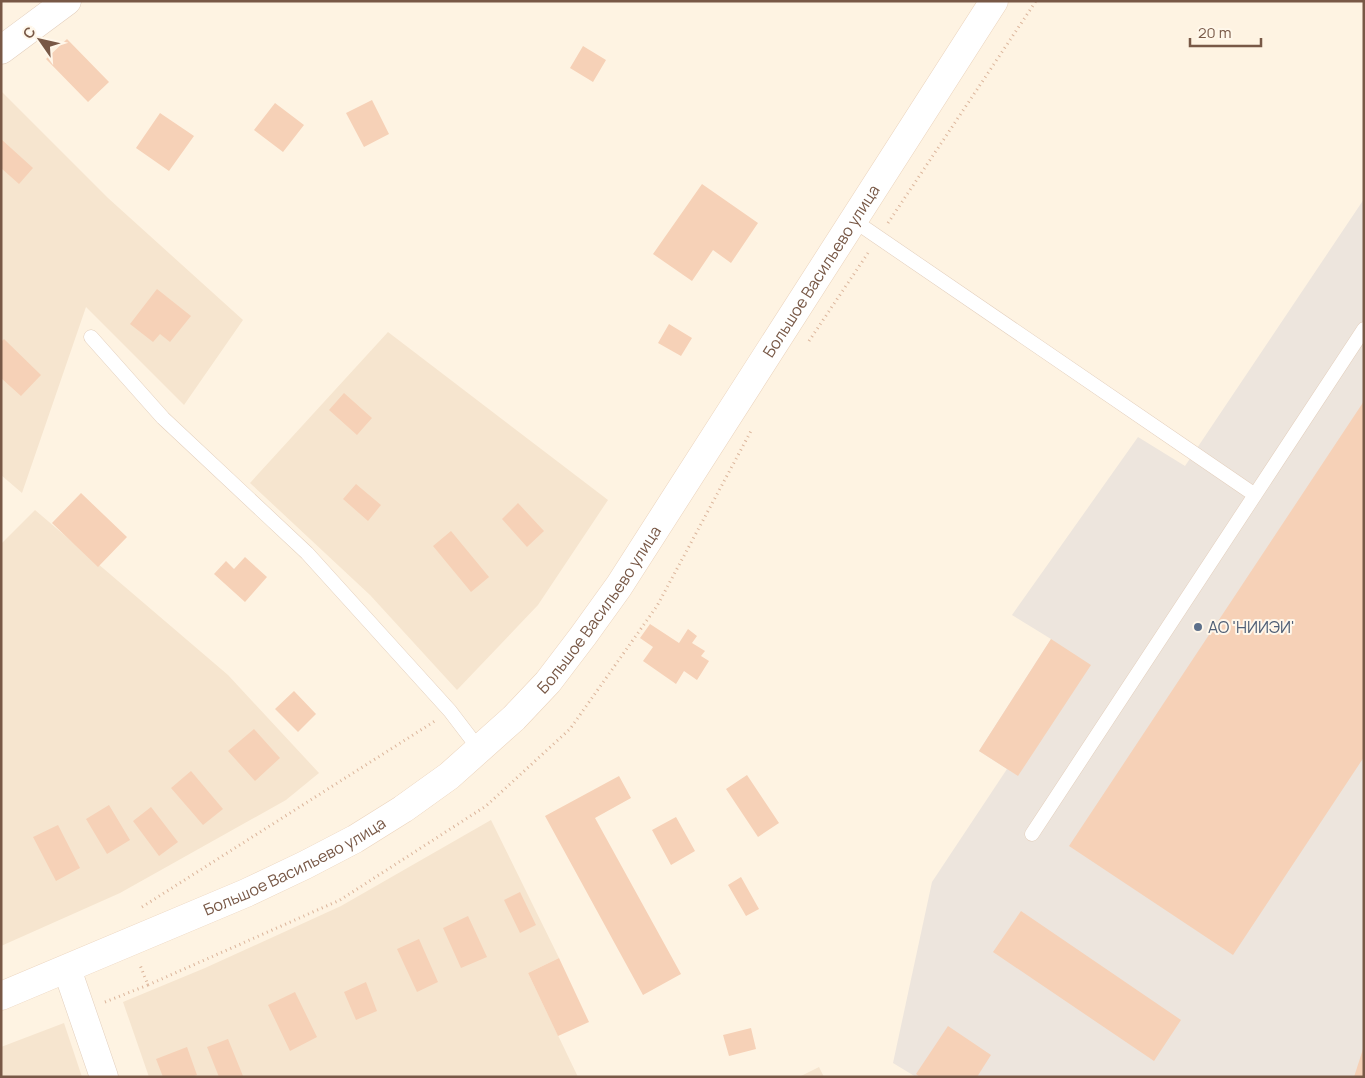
<svg xmlns="http://www.w3.org/2000/svg" width="1365" height="1078" font-family="Manrope,sans-serif">
	<style>
		.residential { fill: #f6e5cf }
		.industrial { fill: #ede5dd }
		.building { fill: #f6d1b7 }
		.lines { fill: none; stroke-linecap: round; stroke-linejoin: round }
		.lane-casing { stroke: #e3cfbd; stroke-width: 15 }
		.street-casing { stroke: #e3cfbd; stroke-width: 29 }
		.secondary-casing { stroke: #ebd3bc; stroke-width: 29 }
		.path { stroke: #dbb49a; stroke-width: 3; stroke-dasharray: 1 4; stroke-linecap: butt }
		.lane { stroke: #fff; stroke-width: 14 }
		.street { stroke: #fff; stroke-width: 28 }
		.secondary { stroke: #fff; stroke-width: 28 }
		.service-dot { fill: #5c6f8a; stroke: #fff7ea; stroke-width: 2 }
		.labels { text-anchor: middle; dominant-baseline: central; stroke-width: 4; stroke-linejoin: round; paint-order: stroke }
		.street-label { font-size: 16px; fill: #785846; stroke: #fff7ea }
		.service-label { font-size: 16px; fill: #4e5e75; stroke: #fff7ea; text-anchor: start }
	</style>
	<rect width="100%" height="100%" fill="#fef3e2"/>
	<path class="residential" d="M 1,91 L 108,198 L 243,320 L 184,405 L 86,307 L 22,493 L 1,475 Z
		M 388,332 L 608,500 L 538,605 L 457,690 L 370,595 L 250,483 Z
		M 35,510 L 228,675 L 319,773 L 286,800 L 120,893 L 1,946 L 1,544 Z
		M 491,820 L 559,958 L 528,973 L 578,1077 L 149,1077 L 123,1002 L 205,968 L 341,906 Z
		M 64,1023 L 82,1077 L 1,1077 L 1,1047 Z
		M 819,1067 L 824,1077 L 799,1077 Z"/>
	<path class="industrial" d="M 1364,199 L 1364,1077 L 916,1077 L 893,1063 L 932,882 L 1007,769 L 979,751 L 1051,639 L 1012,615 L 1138,437 L 1185,466 Z"/>
	<path class="building" d="M 67,39 L 109,82 L 88,102 L 46,59 Z
		M 583,46 L 606,60 L 593,82 L 570,68 Z
		M 372,100 L 389,134 L 364,147 L 346,113 Z
		M 275,103 L 304,125 L 283,152 L 254,130 Z
		M 160,113 L 194,136 L 169,171 L 136,148 Z
		M 1,139 L 33,168 L 19,184 L 1,168 Z
		M 702,184 L 758,223 L 731,263 L 713,250 L 692,281 L 653,254 Z
		M 157,289 L 191,316 L 170,342 L 160,334 L 153,342 L 130,324 Z
		M 669,324 L 692,338 L 681,356 L 658,343 Z
		M 4,339 L 41,375 L 21,396 L 1,378 L 1,342 Z
		M 344,393 L 372,418 L 357,435 L 329,410 Z
		M 1364,401 L 1364,757 L 1233,955 L 1069,846 Z
		M 356,484 L 381,505 L 368,521 L 343,499 Z
		M 81,493 L 127,537 L 98,567 L 52,523 Z
		M 518,503 L 544,531 L 527,547 L 502,519 Z
		M 451,531 L 489,577 L 471,592 L 433,546 Z
		M 245,557 L 267,577 L 245,602 L 214,574 L 226,561 L 234,569 Z
		M 650,624 L 679,643 L 688,629 L 697,636 L 692,643 L 705,651 L 701,656 L 709,661 L 697,680 L 684,671 L 676,684 L 643,661 L 653,647 L 640,638 Z
		M 1051,639 L 1091,665 L 1018,776 L 979,751 Z
		M 294,691 L 316,714 L 298,732 L 275,709 Z
		M 254,729 L 280,758 L 255,781 L 228,751 Z
		M 191,771 L 223,809 L 203,825 L 171,788 Z
		M 747,775 L 779,823 L 758,837 L 726,789 Z
		M 619,776 L 631,798 L 595,818 L 681,974 L 643,995 L 545,816 Z
		M 109,805 L 130,840 L 107,854 L 86,819 Z
		M 151,807 L 178,842 L 159,856 L 133,821 Z
		M 676,817 L 695,851 L 671,865 L 652,830 Z
		M 58,825 L 80,868 L 56,881 L 33,837 Z
		M 741,877 L 759,909 L 746,916 L 728,885 Z
		M 520,892 L 536,925 L 520,933 L 504,900 Z
		M 1021,911 L 1181,1020 L 1154,1061 L 993,952 Z
		M 468,916 L 487,957 L 461,968 L 443,928 Z
		M 419,939 L 438,982 L 417,992 L 397,949 Z
		M 559,958 L 589,1022 L 558,1036 L 528,973 Z
		M 366,982 L 377,1011 L 356,1020 L 344,992 Z
		M 295,992 L 317,1037 L 290,1051 L 268,1005 Z
		M 948,1026 L 991,1055 L 977,1077 L 920,1077 L 916,1074 Z
		M 751,1028 L 756,1049 L 729,1056 L 723,1035 Z
		M 228,1039 L 243,1076 L 240,1077 L 219,1077 L 207,1047 Z
		M 187,1047 L 197,1075 L 191,1077 L 163,1077 L 156,1059 Z
		M 1363,1049 L 1364,1077 L 1354,1077 Z"/>
	<g class="lines">
		<g class="lane-casing">
			<path id="lane" d="M 853,220 L 1255,495
				M 91,337 L 163,418 L 307,553 L 450,711 L 479,749
				M 1032,834 L 1364,329"/>
		</g>
		<g class="street-casing">
			<path id="street" d="M 1,50 L 67,1
				M 67,969 L 104,1077"/>
		</g>
		<g class="secondary-casing">
			<g id="secondary">
				<path id="s1" d="M 1,996 L 246,893 L 305,865 L 355,839 L 403,809 L 449,776 L 514,718 L 548,682 L 583,636 L 619,586 L 994,1"/>
			</g>
		</g>
		<path class="path" d="M 888,223 L 1036,1
			M 809,341 L 868,253
			M 142,907 L 435,721
			M 148,985 L 340,900 L 486,806 L 570,729 L 657,606 L 751,431
			M 105,1002 L 148,985 L 140,965"/>
		<use href="#lane" class="lane"/>
		<use href="#street" class="street"/>
		<use href="#secondary" class="secondary"/>
	</g>
	<circle class="service-dot" cx="1198" cy="627" r="5"/>
	<g class="labels">
		<g class="street-label">
			<text stroke="none"><textPath href="#s1" startOffset="1131">Большое Васильево улица</textPath></text>
			<text stroke="none"><textPath href="#s1" startOffset="726">Большое Васильево улица</textPath></text>
			<text stroke="none"><textPath href="#s1" startOffset="321">Большое Васильево улица</textPath></text>
		</g>
		<g class="service-label">
			<text x="1208" y="627">АО 'НИИЭИ'</text>
		</g>
	</g>
	<rect width="1365" height="1078" fill="none" stroke="#785846" stroke-width="5"/>
	<g transform="translate(40 40) rotate(304)" stroke="#fff7ea" stroke-width="4" paint-order="stroke">
	<path d="M0-4L9 19L0 12L-9 19Z" fill="#785846"/>
	<text y="-8" font-size="14" font-weight="bold" text-anchor="middle" fill="#785846">С</text>
	</g>
	<path d="M1190 38v8h71v-8" fill="none" stroke="#785846" stroke-width="2.5"/>
	<text x="1198" y="38" font-size="15" fill="#785846" stroke="#fff7ea" stroke-width="4" paint-order="stroke">20 m</text>
</svg>
